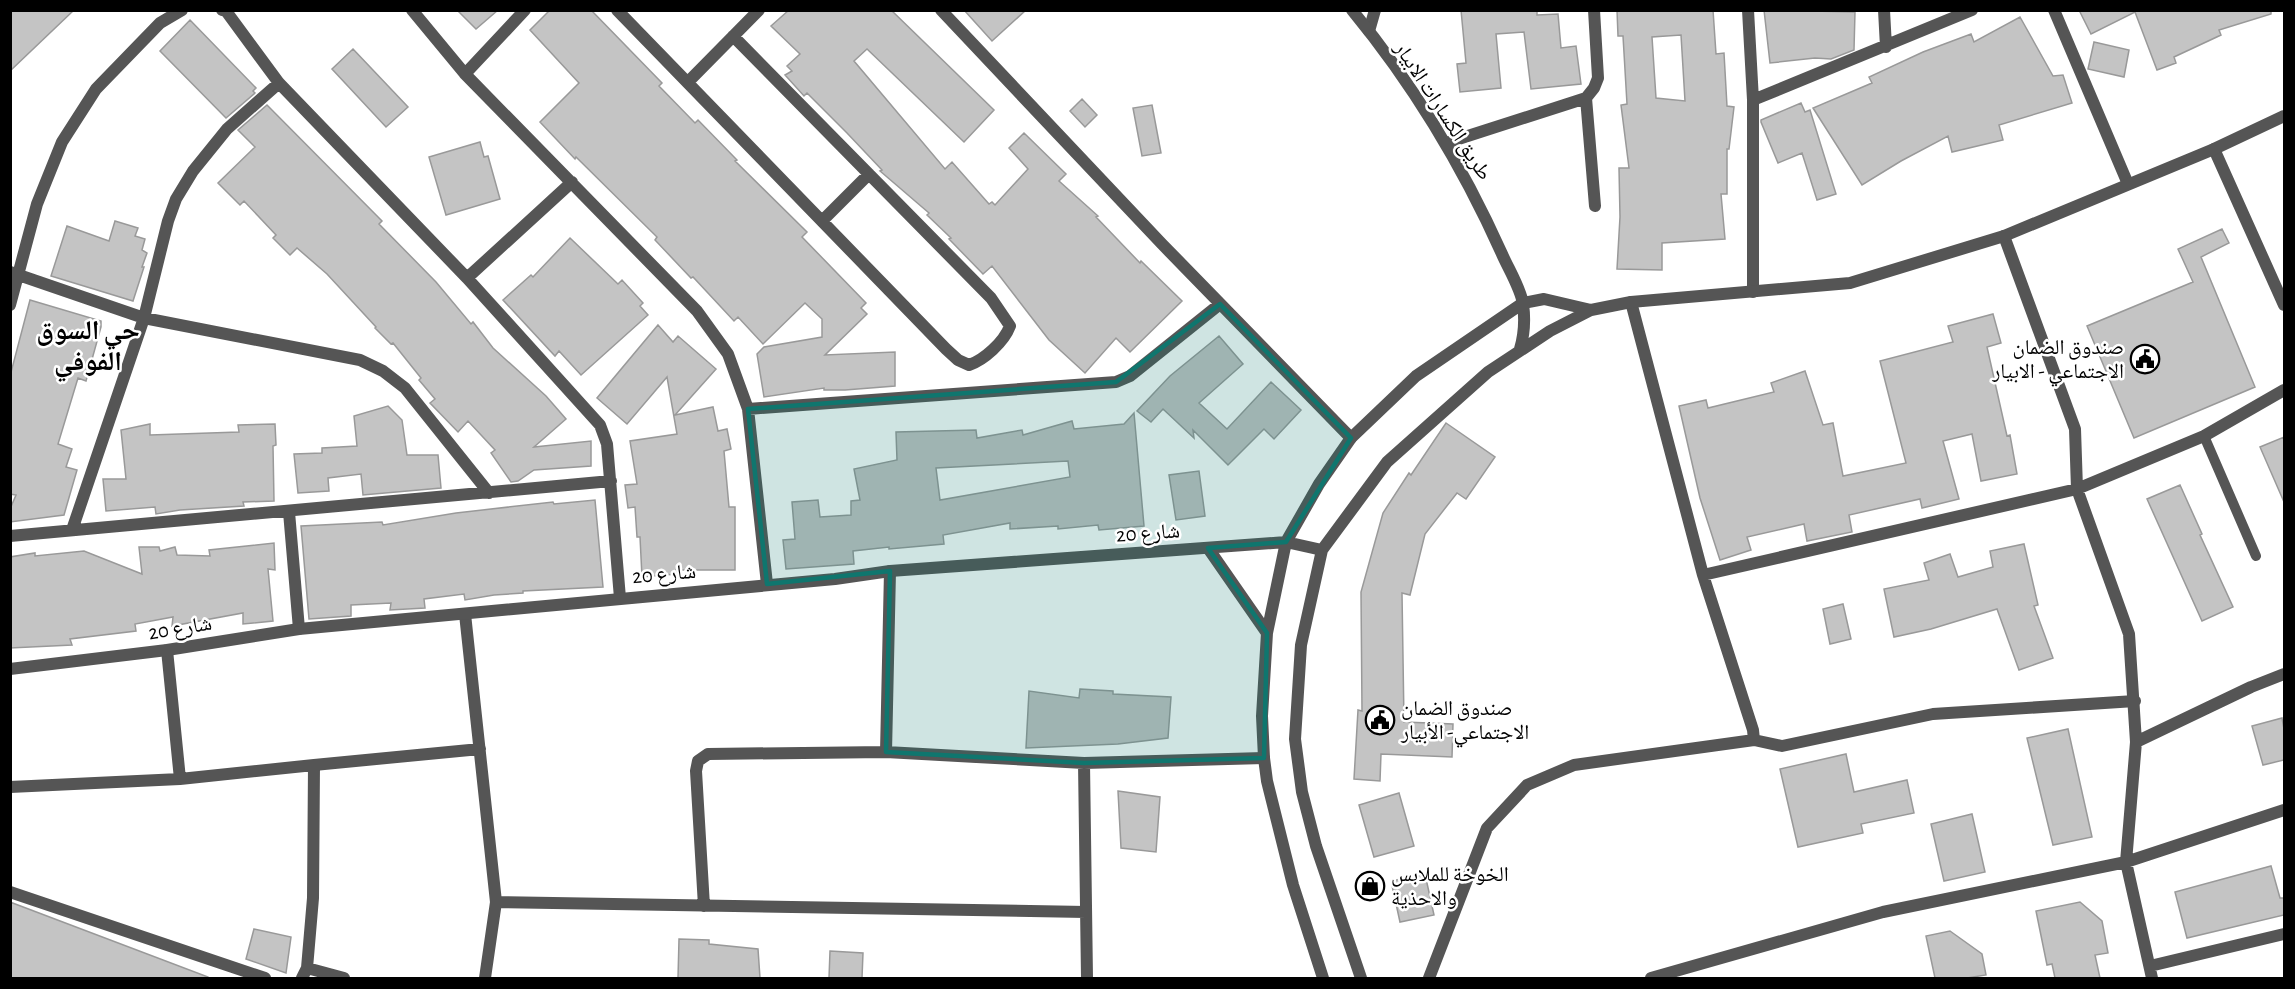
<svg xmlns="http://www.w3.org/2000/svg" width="2295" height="989" font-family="'Alegreya Sans','Noto Naskh Arabic',sans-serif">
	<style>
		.building { fill: #c4c4c4; stroke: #999; stroke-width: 1.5; fill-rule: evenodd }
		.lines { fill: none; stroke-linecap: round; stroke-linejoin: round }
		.service { stroke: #555; stroke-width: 10 }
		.minor { stroke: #555; stroke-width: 12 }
		.tertiary { stroke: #555; stroke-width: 12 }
		.marked { fill: #0f766e; fill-opacity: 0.2; stroke: #0f766e; stroke-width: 4.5; stroke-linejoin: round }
		.labels { text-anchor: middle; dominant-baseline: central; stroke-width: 5; stroke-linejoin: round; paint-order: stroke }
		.street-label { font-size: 21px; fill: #000; stroke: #fff }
		.poi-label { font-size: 21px; fill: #000; stroke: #fff; text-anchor: start }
		.district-label { font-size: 27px; font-weight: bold; fill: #000; stroke: #fff }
	</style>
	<rect width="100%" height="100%" fill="#fff"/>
	<path class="building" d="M 10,10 L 74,10 L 10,71 Z
		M 457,10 L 498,10 L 476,29 Z
		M 550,10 L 591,10 L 662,83 L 659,86 L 695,123 L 698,120 L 737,160 L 735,161 L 807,232 L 802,237 L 866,303 L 861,308 L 867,314 L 825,355 L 895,352 L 895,386 L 845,390 L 824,390 L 824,388 L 764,397 L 757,354 L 764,347 L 822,337 L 822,319 L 805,303 L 763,344 L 738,317 L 734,321 L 693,277 L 691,278 L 655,240 L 657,237 L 576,157 L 575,159 L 540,122 L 579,83 L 530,30 Z
		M 789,10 L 891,10 L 994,110 L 964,142 L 867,49 L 854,61 L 945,169 L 952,162 L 989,204 L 992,202 L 995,205 L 1028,169 L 1009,148 L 1024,133 L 1066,174 L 1059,181 L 1098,216 L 1096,217 L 1140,263 L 1141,261 L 1182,301 L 1130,352 L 1116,338 L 1085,373 L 1049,340 L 992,266 L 983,274 L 949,239 L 951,238 L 927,215 L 929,213 L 880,171 L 882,170 L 847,133 L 807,93 L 804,96 L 785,75 L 792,71 L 787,66 L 800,54 L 771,26 Z
		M 964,10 L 1026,10 L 992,41 Z
		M 1461,10 L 1537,10 L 1537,15 L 1558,14 L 1561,48 L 1576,46 L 1581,84 L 1531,89 L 1524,32 L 1496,34 L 1501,88 L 1460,92 L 1457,64 L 1466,63 Z
		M 1617,10 L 1713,10 L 1716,54 L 1724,53 L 1727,106 L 1734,107 L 1729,149 L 1727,149 L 1727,194 L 1721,194 L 1725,239 L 1662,243 L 1662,270 L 1617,269 L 1620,217 L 1619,168 L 1629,168 L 1621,105 L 1627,104 L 1623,36 L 1618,36 ZM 1681,35 L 1685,101 L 1656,98 L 1652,37 Z
		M 1764,10 L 1855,12 L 1854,50 L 1831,59 L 1815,58 L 1770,63 Z
		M 2079,10 L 2271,10 L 2271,14 L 2219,30 L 2221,35 L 2174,57 L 2176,63 L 2157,70 L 2135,12 L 2091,34 Z
		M 2020,17 L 2053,76 L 2063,75 L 2072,103 L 1999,125 L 2003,140 L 1952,152 L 1948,136 L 1901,161 L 1862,185 L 1813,108 L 1872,83 L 1869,77 L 1923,52 L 1971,34 L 1974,42 Z
		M 190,20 L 256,88 L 253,91 L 255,93 L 226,118 L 160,51 Z
		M 2094,42 L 2129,50 L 2124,77 L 2088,69 Z
		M 353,49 L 408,107 L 386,127 L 332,69 Z
		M 1082,99 L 1097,115 L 1085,127 L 1070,111 Z
		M 1801,103 L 1805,112 L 1810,110 L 1836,194 L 1817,200 L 1802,153 L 1778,163 L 1761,122 L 1761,120 Z
		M 267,105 L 382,221 L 379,224 L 436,282 L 471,324 L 473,322 L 493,348 L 546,396 L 566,419 L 534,447 L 591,441 L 591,466 L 534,470 L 518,481 L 511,482 L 491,453 L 495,450 L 468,421 L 458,432 L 430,403 L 435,399 L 419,380 L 421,378 L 393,343 L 391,344 L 375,328 L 376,327 L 327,274 L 297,248 L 290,255 L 273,238 L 276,235 L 244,201 L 240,205 L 218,183 L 255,147 L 238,130 Z
		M 1152,105 L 1161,153 L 1142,156 L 1133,108 Z
		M 480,142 L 484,157 L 488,156 L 500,199 L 446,215 L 429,157 Z
		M 115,221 L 138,228 L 135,236 L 145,239 L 142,250 L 147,253 L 142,267 L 144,267 L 133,301 L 51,276 L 67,226 L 109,241 Z
		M 2222,229 L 2229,243 L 2201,257 L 2255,387 L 2134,438 L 2087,326 L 2193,282 L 2178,249 Z
		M 570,238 L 618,284 L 622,280 L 643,303 L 640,306 L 648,315 L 581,375 L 559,351 L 555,356 L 503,300 L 531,275 L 533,277 Z
		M 30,300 L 101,321 L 101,327 L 86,381 L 78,378 L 58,444 L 72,449 L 66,467 L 77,470 L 64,515 L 10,522 L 10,509 L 16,495 L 10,494 L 10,376 Z
		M 1993,314 L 2001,343 L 1987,347 L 2007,436 L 2010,435 L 2017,474 L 1981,481 L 1972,434 L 1943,441 L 1959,499 L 1922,508 L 1920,499 L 1849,515 L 1852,532 L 1807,541 L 1804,524 L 1747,537 L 1751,550 L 1720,560 L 1700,498 L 1679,406 L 1706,400 L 1708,408 L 1774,392 L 1771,383 L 1805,371 L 1823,425 L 1833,423 L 1843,476 L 1906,463 L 1880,361 L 1953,342 L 1948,326 Z
		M 658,325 L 673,342 L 678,336 L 716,369 L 675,415 L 713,407 L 718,431 L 727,429 L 731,449 L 724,451 L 729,507 L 735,507 L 735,570 L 676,570 L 676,574 L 642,577 L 640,537 L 637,537 L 635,507 L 628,508 L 625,485 L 637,484 L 630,441 L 677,434 L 667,377 L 627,424 L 597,398 Z
		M 1219,336 L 1243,364 L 1199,403 L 1227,429 L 1271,382 L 1301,410 L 1274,439 L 1264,429 L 1228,465 L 1193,430 L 1194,438 L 1163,409 L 1151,422 L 1137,411 L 1170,376 Z
		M 388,406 L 402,420 L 407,455 L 438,455 L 441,488 L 363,495 L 361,474 L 328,478 L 329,491 L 298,493 L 294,454 L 322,453 L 322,448 L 357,446 L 354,416 Z
		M 1134,413 L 1144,526 L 1099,530 L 1098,525 L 1058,529 L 1058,526 L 1010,529 L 1010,523 L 943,535 L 944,544 L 889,549 L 889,547 L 853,551 L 854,564 L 786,569 L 783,540 L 795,539 L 792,502 L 818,500 L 820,517 L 851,515 L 851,501 L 860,500 L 854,469 L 897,460 L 896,432 L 976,430 L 977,438 L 1022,430 L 1023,435 L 1072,421 L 1074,429 L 1124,424 ZM 1068,461 L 1070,477 L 940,500 L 936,468 Z
		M 1446,423 L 1495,457 L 1466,499 L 1457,493 L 1425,534 L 1410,595 L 1402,593 L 1404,722 L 1453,724 L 1452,757 L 1381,754 L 1380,781 L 1354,779 L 1358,710 L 1362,711 L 1361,592 L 1383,513 L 1409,473 L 1411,475 Z
		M 150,424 L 150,435 L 239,432 L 238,425 L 275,424 L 276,445 L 273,446 L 274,501 L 243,502 L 244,506 L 180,510 L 156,514 L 155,507 L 106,511 L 103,479 L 126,479 L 121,430 Z
		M 2284,437 L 2284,502 L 2260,447 Z
		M 1199,471 L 1205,516 L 1176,520 L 1169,475 Z
		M 2180,485 L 2202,534 L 2200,535 L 2233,607 L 2202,621 L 2147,499 Z
		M 595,500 L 603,587 L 523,591 L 523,593 L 494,595 L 465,600 L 464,594 L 424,599 L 425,608 L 390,610 L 391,603 L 351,605 L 351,616 L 309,619 L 301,526 L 382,522 L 383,525 L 456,513 L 553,502 L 554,504 Z
		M 274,543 L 275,570 L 268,569 L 273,621 L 243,624 L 243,613 L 172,626 L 173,617 L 135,624 L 136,631 L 70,639 L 72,645 L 10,648 L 10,557 L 35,553 L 35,556 L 84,551 L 142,574 L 139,547 L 159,547 L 160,551 L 175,547 L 177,555 L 210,556 L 209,550 Z
		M 2024,544 L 2038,605 L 2034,606 L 2053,658 L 2019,670 L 1997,609 L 1931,629 L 1894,637 L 1884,589 L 1929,580 L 1924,563 L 1950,554 L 1958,577 L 1993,567 L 1990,551 Z
		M 1843,604 L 1851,639 L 1830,644 L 1823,609 Z
		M 1080,689 L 1113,691 L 1113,694 L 1171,697 L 1168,738 L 1118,744 L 1026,748 L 1029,691 L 1079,698 Z
		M 2282,718 L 2284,729 L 2284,760 L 2263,765 L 2252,726 Z
		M 2068,729 L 2092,837 L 2053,845 L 2027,738 Z
		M 1846,754 L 1854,792 L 1907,780 L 1914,813 L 1861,824 L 1863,833 L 1798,847 L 1780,769 Z
		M 1118,791 L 1160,797 L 1156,852 L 1121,848 Z
		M 1399,793 L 1414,846 L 1374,857 L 1359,805 Z
		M 1972,814 L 1985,872 L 1944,881 L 1931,824 Z
		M 2271,866 L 2280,898 L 2284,898 L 2284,915 L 2187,938 L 2175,892 Z
		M 1425,874 L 1434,915 L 1400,922 L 1391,881 Z
		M 10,902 L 208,977 L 208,978 L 10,978 Z
		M 2080,902 L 2102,921 L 2108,953 L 2095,955 L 2100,978 L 2055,978 L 2052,964 L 2047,965 L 2036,911 Z
		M 254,929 L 291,937 L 286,973 L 246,959 Z
		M 1950,931 L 1982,954 L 1986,975 L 1967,978 L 1935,978 L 1926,936 Z
		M 679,939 L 709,940 L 709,944 L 758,949 L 760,978 L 678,978 Z
		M 830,951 L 863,953 L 862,978 L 829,978 Z"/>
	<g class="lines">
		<path class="service" d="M 2204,436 L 2256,556"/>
		<path class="minor" d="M 222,10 L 226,11 L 279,83 L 467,278 L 600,425 L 607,444 L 620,598
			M 412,10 L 465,74 L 697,311 L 728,354 L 748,409 L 767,584
			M 617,10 L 946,349 L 958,360 L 969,365 C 984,360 1004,342 1010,326 L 991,298 L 733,36
			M 941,10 L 1162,244 L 1351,438
			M 1748,10 L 1753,100 L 1753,292
			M 1884,10 L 1886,47
			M 2054,10 L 2128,184
			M 1369,31 L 1375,10
			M 465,74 L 525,10
			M 688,82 L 759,10
			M 1586,98 L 1595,206
			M 1753,100 L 1972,10
			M 1446,143 L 1586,98 L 1594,88 L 1598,78 L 1594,10
			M 2214,149 L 2284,305
			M 822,221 L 869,174
			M 2004,236 L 2075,429 L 2077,489 L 2129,634 L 2136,742 L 2126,862 L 2152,978
			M 10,272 L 144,318 L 360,360 L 383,371 L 405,388 L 489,493
			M 467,278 L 572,182
			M 1631,302 L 1703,575 L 1753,730 L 1754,740 L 1782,746 L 1933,714 L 2135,701
			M 10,305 L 37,204 L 62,142 L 96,89 L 160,23 L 182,10
			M 748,409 L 1116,382 L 1130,376 L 1220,304
			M 289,512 L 299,629
			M 72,530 L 144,318 L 168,221 L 176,199 L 193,171 L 227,129 L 279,83
			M 10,536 L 611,481
			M 1703,575 L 2077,489 L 2204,436 L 2284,390
			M 465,614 L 496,902 L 485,978
			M 167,650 L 180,779
			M 2136,742 L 2251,687 L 2284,674
			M 886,752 L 890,571
			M 1084,763 L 1264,758
			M 10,787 L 180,779 L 314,765
			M 10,892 L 265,978
			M 496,902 L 1086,912
			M 704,906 L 696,771 L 698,761 L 708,754 L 886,752 L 1084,763 L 1087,978
			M 2150,966 L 2284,934
			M 307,968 L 344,978
			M 302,978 L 307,968 L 313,898 L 314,765 L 480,749
			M 1429,978 L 1487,828 L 1527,785 L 1574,765 L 1754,740
			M 1651,978 L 1883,912 L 2126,862 L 2284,810"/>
		<path class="tertiary" d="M 1352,10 C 1413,84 1463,167 1502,254 C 1508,268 1521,289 1523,304 C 1525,318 1524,335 1520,349
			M 1208,548 L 1267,633
			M 10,669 L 167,650 L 299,629 L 835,579 L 890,571 L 1286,542 L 1322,550
			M 1323,978 L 1293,885 L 1267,781 L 1264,758 L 1262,716 L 1267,633 L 1286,542 L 1319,484 L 1351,438 L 1416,376 L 1523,303 L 1544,299 L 1591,310
			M 1361,978 L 1316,846 L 1302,792 L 1295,739 L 1301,645 L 1322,550 L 1387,462 L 1488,372 L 1550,331 L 1591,310 L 1631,302 L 1850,283 L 2004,236 L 2214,149 L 2284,116"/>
	</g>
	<path class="marked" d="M 1220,304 L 1351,438 L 1286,542 L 1208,548 L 1267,633 L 1264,758 L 1084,763 L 886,752 L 890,571 L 767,584 L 748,409 L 1116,382 Z"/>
	<defs>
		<g id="civic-ring" transform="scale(1.5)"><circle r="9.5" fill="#fff" stroke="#000" stroke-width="1.5"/><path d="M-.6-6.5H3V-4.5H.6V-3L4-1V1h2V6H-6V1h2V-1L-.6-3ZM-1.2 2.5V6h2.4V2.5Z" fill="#000"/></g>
		<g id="shop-ring" transform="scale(1.5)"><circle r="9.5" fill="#fff" stroke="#000" stroke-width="1.5"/><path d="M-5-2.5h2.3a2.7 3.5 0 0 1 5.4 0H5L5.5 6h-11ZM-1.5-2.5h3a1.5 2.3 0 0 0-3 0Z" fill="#000"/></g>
	</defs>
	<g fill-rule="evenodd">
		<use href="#civic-ring" x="2145" y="359"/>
		<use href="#civic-ring" x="1380" y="720"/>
		<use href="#shop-ring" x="1370" y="886"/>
	</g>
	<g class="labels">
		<g class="street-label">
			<text transform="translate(1443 111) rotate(57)">طريق الكسارات الابيار</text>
			<text transform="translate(1148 533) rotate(-4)">شارع 20</text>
			<text transform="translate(664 574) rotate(-5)">شارع 20</text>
			<text transform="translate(180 628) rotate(-9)">شارع 20</text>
		</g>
		<g class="poi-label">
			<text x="2124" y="347" text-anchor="end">صندوق الضمان<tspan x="2124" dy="24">الاجتماعي - الابيار</tspan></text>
			<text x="1401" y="708">صندوق الضمان<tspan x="1401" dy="24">الاجتماعي- الأبيار</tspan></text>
			<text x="1391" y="874">الخوخة للملابس<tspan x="1391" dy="24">والاحذية</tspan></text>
		</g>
		<g class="district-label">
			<text x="88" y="330">حي السوق<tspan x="88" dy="31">الفوفي</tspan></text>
		</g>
	</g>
	<rect width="2295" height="989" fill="none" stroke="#000000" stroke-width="24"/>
</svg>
